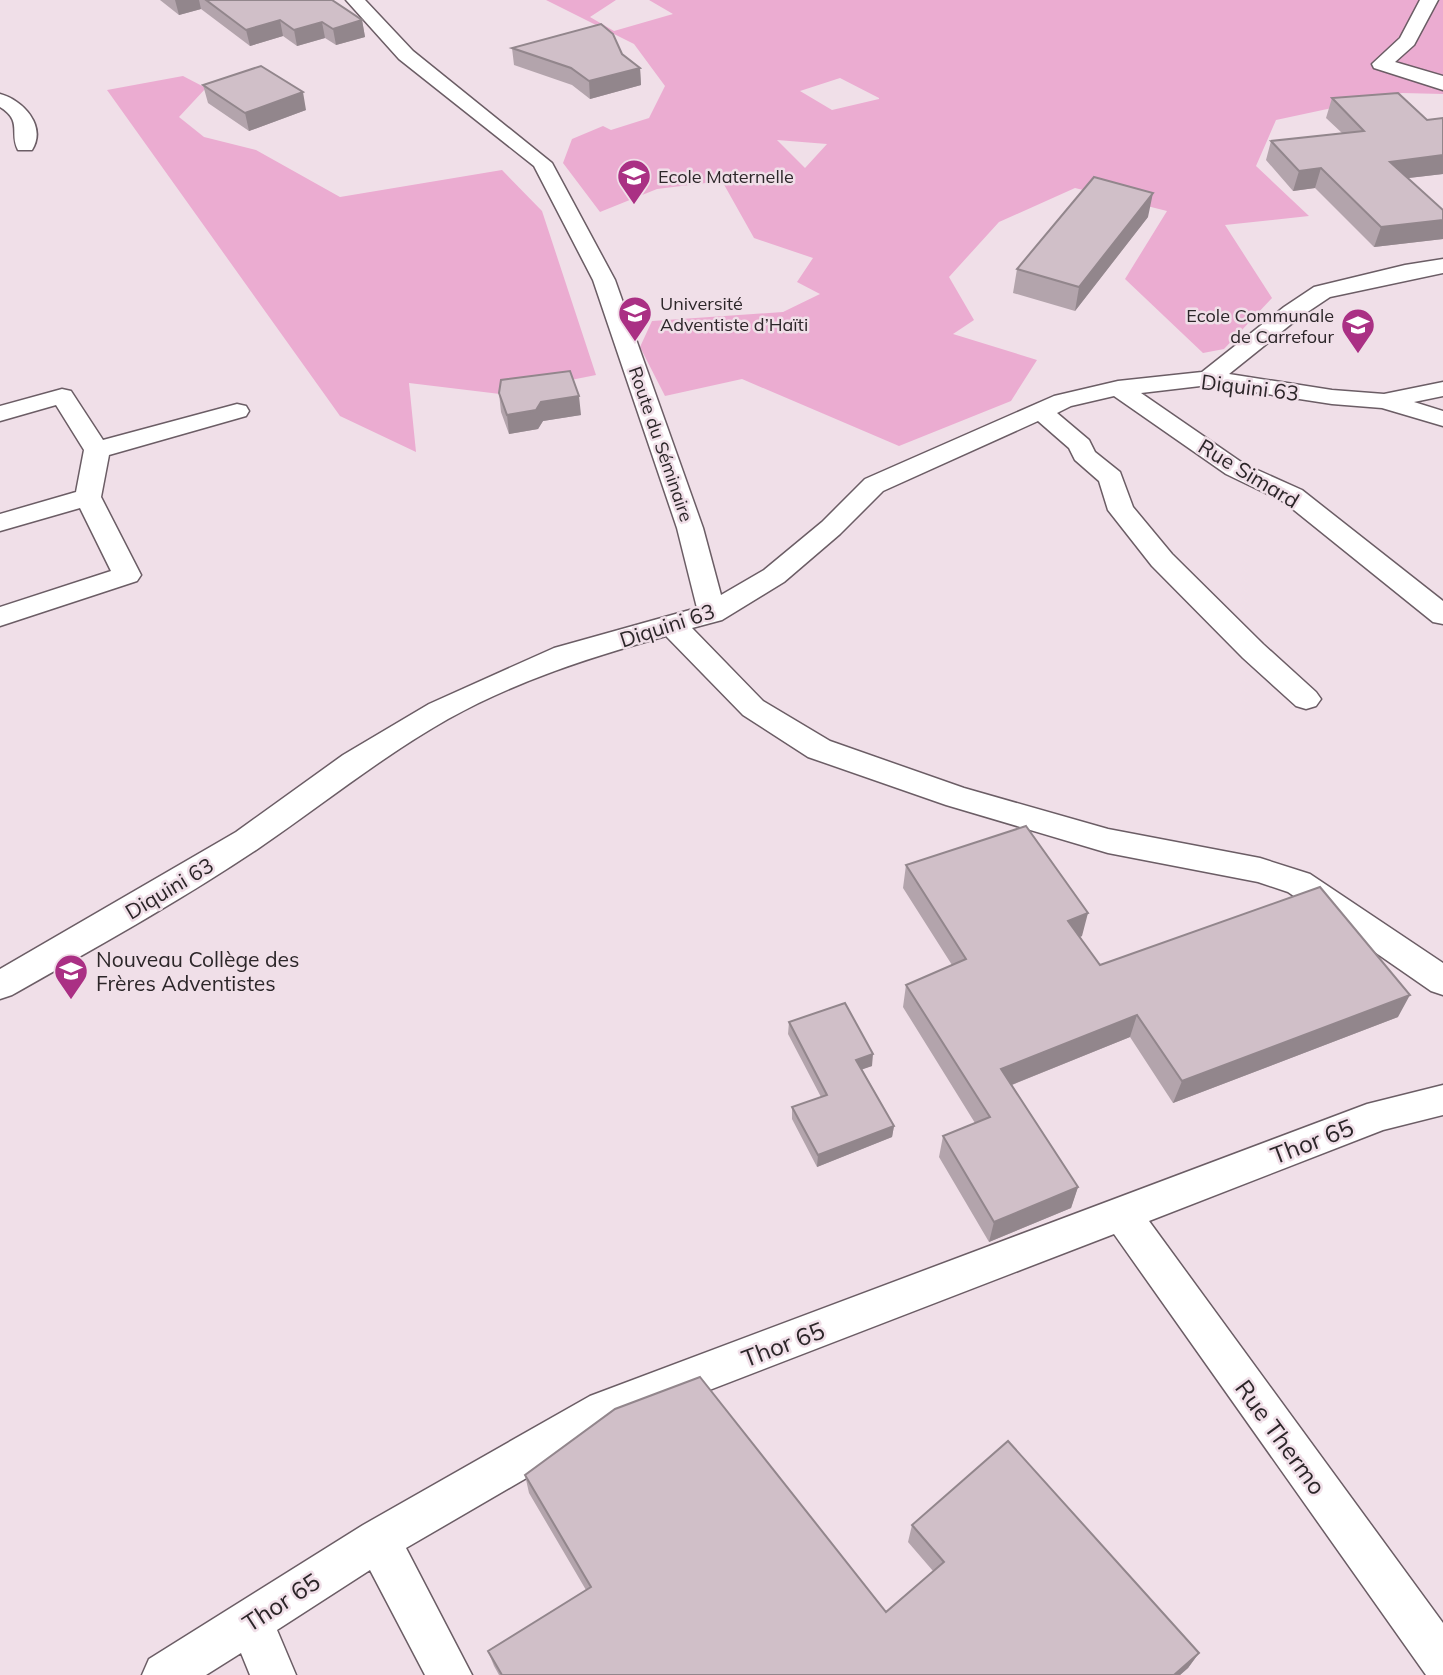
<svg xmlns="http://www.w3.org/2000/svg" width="1443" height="1675" font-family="Mulish,sans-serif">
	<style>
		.green { fill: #ebacd1; fill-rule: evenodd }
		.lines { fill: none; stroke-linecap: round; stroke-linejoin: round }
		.minor-casing { stroke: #6b5d65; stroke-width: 3 }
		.minor { fill: #fff; fill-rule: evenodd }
		.wall { fill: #b3a4ac }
		.shaded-wall { fill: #92868c }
		.building { fill: #d0bfc8; stroke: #92868c; stroke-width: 2 }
		.labels { text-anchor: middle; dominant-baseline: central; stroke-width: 5; stroke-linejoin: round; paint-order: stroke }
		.far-poi-label { font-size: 18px; fill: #2c2629; stroke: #f0dfe8; text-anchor: start }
		.far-street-label { font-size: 18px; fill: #2c2629; stroke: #f0dfe8 }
		.street-label { font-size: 21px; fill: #2c2629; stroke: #f0dfe8 }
		.poi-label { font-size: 21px; fill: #2c2629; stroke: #f0dfe8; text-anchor: start }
		.near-street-label { font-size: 24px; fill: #2c2629; stroke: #f0dfe8 }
	</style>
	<rect width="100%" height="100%" fill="#f0dfe8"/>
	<path class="green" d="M 546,0 L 616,0 L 590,17 L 614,31 L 673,14 L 649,0 L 1443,0 L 1443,94 L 1402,93 L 1276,120 L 1256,166 L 1309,216 L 1225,225 L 1272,298 L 1224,349 L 1203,353 L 1125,279 L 1167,211 L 1075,188 L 999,222 L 949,277 L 974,320 L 953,334 L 1037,360 L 1011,401 L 899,446 L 742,379 L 665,396 L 640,347 L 652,321 L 783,312 L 820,294 L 797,282 L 813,258 L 754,238 L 722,181 L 657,189 L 600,212 L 563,163 L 572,139 L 603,126 L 611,130 L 649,118 L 665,86 L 634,44 ZM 840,78 L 879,98 L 879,99 L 832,110 L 800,91 ZM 777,140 L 827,144 L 805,168 Z
		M 183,76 L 206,88 L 179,117 L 204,137 L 256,150 L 340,197 L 502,170 L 542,211 L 596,375 L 500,394 L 409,383 L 416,452 L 340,416 L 107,90 Z"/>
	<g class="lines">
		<g class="minor-casing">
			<path id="minor" d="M 346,0 L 365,0 L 413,51 L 552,163 L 615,280 L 703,528 L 721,595 L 764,570 L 822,522 L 865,479 L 1054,396 L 1118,381 L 1202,372 L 1284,307 L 1314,287 L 1405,265 L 1443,259 L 1443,273 L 1330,297 L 1300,317 L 1229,374 L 1332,390 L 1384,394 L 1443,382 L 1443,396 L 1414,402 L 1443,411 L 1443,426 L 1382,408 L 1332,404 L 1209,385 L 1141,393 L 1244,464 L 1302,490 L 1443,601 L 1443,624 L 1433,622 L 1284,502 L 1226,474 L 1114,396 L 1071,406 L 1057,413 L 1089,440 L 1095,452 L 1120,472 L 1133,507 L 1172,554 L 1263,644 L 1316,692 L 1321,699 L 1316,706 L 1306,709 L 1296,706 L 1243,658 L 1152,566 L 1108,510 L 1099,481 L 1075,460 L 1069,448 L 1038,421 L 883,491 L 840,534 L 784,582 L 722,620 L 692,628 L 763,701 L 830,741 L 964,788 L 1108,829 L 1260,858 L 1310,874 L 1443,963 L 1443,995 L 1431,991 L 1288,892 L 1258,882 L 1108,853 L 946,805 L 808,757 L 743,715 L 666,636 C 591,657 516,681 448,719 C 381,757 322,805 259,848 C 180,901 95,948 12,995 L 0,999 L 0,969 L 236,832 L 343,755 L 429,704 L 554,648 L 697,608 L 677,528 L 593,280 L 534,166 L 399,59 Z
				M 1420,0 L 1438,0 L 1414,45 L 1395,62 L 1443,76 L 1443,90 L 1374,68 L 1372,64 L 1400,38 Z
				M 0,94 C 23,100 47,126 32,150 L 18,150 C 9,133 23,121 0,107 Z
				M 62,389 L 71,391 L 103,440 L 237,404 L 246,406 L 249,411 L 246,416 L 109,455 L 101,497 L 141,575 L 137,581 L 0,626 L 0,607 L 111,571 L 80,508 L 0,531 L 0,514 L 76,492 L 84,450 L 56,405 L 0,421 L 0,406 Z
				M 1443,1085 L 1443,1115 L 1383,1130 L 1149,1221 L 1443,1623 L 1443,1675 L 1426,1675 L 1114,1234 L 616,1426 L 406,1548 L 472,1675 L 425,1675 L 370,1570 L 277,1630 L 296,1675 L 250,1675 L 241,1653 L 206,1675 L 142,1675 L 149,1659 L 363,1525 L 590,1396 L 1367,1104 Z"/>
		</g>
		<use href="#minor" class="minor"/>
	</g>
	<path class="wall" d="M 160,0 L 332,0 L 362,20 L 365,37 L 336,45 L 325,38 L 297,46 L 283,36 L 250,46 L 201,9 L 179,15 Z
		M 512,48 L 622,54 L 640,68 L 641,85 L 590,99 L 572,85 L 514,65 Z
		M 203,85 L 306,110 L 249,131 L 208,103 Z
		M 1332,98 L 1443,174 L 1408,178 L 1443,210 L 1443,239 L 1374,247 L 1315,188 L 1293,191 L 1266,160 L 1271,141 L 1342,133 L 1326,118 Z
		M 1148,217 L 1075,311 L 1013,293 L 1017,269 Z
		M 499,393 L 581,415 L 543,421 L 538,429 L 509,434 L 501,412 Z
		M 906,865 L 1082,936 L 1080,937 L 1100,965 L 1398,1017 L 1173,1103 L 1130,1037 L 1012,1085 L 1078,1187 L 1071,1208 L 989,1242 L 939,1157 L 943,1136 L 975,1123 L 903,1007 L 906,985 L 952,965 L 903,888 Z
		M 789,1022 L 872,1066 L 862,1069 L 894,1126 L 892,1137 L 817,1167 L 792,1119 L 792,1107 L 821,1097 L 788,1034 Z
		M 525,1475 L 886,1612 L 933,1571 L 908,1542 L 912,1525 L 1199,1653 L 1188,1668 L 1180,1675 L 499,1675 L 494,1666 L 488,1651 L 586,1590 L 529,1493 Z"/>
	<path class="shaded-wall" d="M 175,0 L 199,0 L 201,9 L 179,15 Z
		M 280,20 L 283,36 L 250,46 L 246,30 Z
		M 362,20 L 365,37 L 336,45 L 333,29 Z
		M 322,22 L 325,38 L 297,46 L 294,30 Z
		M 640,68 L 641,85 L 590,99 L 589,81 Z
		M 303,92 L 306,110 L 249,131 L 245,113 Z
		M 1443,155 L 1443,174 L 1383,181 L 1390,162 Z
		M 1321,168 L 1315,188 L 1293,191 L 1299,171 Z
		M 1153,193 L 1148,217 L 1075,311 L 1079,287 Z
		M 1443,220 L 1443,239 L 1374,247 L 1381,227 Z
		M 579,396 L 581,415 L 543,421 L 538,429 L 509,434 L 507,415 L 541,402 Z
		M 1088,913 L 1082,936 L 1062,944 L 1068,921 Z
		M 1410,995 L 1398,1017 L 1173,1103 L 1182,1081 Z
		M 1137,1015 L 1130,1037 L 996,1091 L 1001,1069 Z
		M 873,1054 L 872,1066 L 855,1072 L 856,1060 Z
		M 894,1126 L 892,1137 L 817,1167 L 818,1155 Z
		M 1078,1187 L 1071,1208 L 989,1242 L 994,1222 Z
		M 1199,1653 L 1188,1668 L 1180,1675 L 1174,1675 Z"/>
	<path class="building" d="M 206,0 L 332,0 L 362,20 L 333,29 L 322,22 L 294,30 L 280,20 L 246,30 Z
		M 601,24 L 613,34 L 622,54 L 640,68 L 589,81 L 571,68 L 512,48 Z
		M 261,66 L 303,92 L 245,113 L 203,85 Z
		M 1398,93 L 1427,120 L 1443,118 L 1443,155 L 1390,162 L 1443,210 L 1443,220 L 1381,227 L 1321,168 L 1299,171 L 1271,141 L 1364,131 L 1332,98 Z
		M 1094,177 L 1153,193 L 1079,287 L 1017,269 Z
		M 570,371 L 579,396 L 541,402 L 536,410 L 507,415 L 499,393 L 501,380 Z
		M 1026,826 L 1088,913 L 1068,921 L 1100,965 L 1320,887 L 1410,995 L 1182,1081 L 1137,1015 L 1001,1069 L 1078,1187 L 994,1222 L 943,1136 L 990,1117 L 906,985 L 966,959 L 906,865 Z
		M 845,1003 L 873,1054 L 856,1060 L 894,1126 L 818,1155 L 792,1107 L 827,1095 L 789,1022 Z
		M 700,1377 L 886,1612 L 944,1562 L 912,1525 L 1008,1441 L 1199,1653 L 1174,1675 L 502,1675 L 488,1651 L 591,1587 L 525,1475 L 615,1409 Z"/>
	<defs>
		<g id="school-pin" transform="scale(1.75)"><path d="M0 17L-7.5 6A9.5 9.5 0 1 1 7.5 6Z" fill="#aa3084" stroke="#f0dfe8"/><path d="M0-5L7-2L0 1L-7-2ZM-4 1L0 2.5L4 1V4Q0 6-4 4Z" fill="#fff"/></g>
	</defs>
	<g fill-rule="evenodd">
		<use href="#school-pin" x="634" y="176"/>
		<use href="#school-pin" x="635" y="313"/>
		<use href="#school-pin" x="1358" y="325"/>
		<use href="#school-pin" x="71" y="971"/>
	</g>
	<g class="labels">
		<g class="far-poi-label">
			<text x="658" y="176">Ecole Maternelle</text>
			<text x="660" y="303">Université<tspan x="660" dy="21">Adventiste d’Haïti</tspan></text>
			<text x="1334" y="315" text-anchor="end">Ecole Communale<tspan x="1334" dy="21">de Carrefour</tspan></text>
		</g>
		<g class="far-street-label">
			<text transform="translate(661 444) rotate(71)">Route du Séminaire</text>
		</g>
		<g class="street-label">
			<text transform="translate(1250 387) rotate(7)">Diquini 63</text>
			<text transform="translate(1249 473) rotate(31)">Rue Simard</text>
			<text transform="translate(667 625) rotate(-18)">Diquini 63</text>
			<text transform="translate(169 888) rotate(-31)">Diquini 63</text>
		</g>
		<g class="poi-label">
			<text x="96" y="959">Nouveau Collège des<tspan x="96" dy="24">Frères Adventistes</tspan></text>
		</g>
		<g class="near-street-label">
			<text transform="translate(1312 1141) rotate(-21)">Thor 65</text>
			<text transform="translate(783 1344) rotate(-21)">Thor 65</text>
			<text transform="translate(1281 1437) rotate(54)">Rue Thermo</text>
			<text transform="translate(281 1602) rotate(-33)">Thor 65</text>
		</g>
	</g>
</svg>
